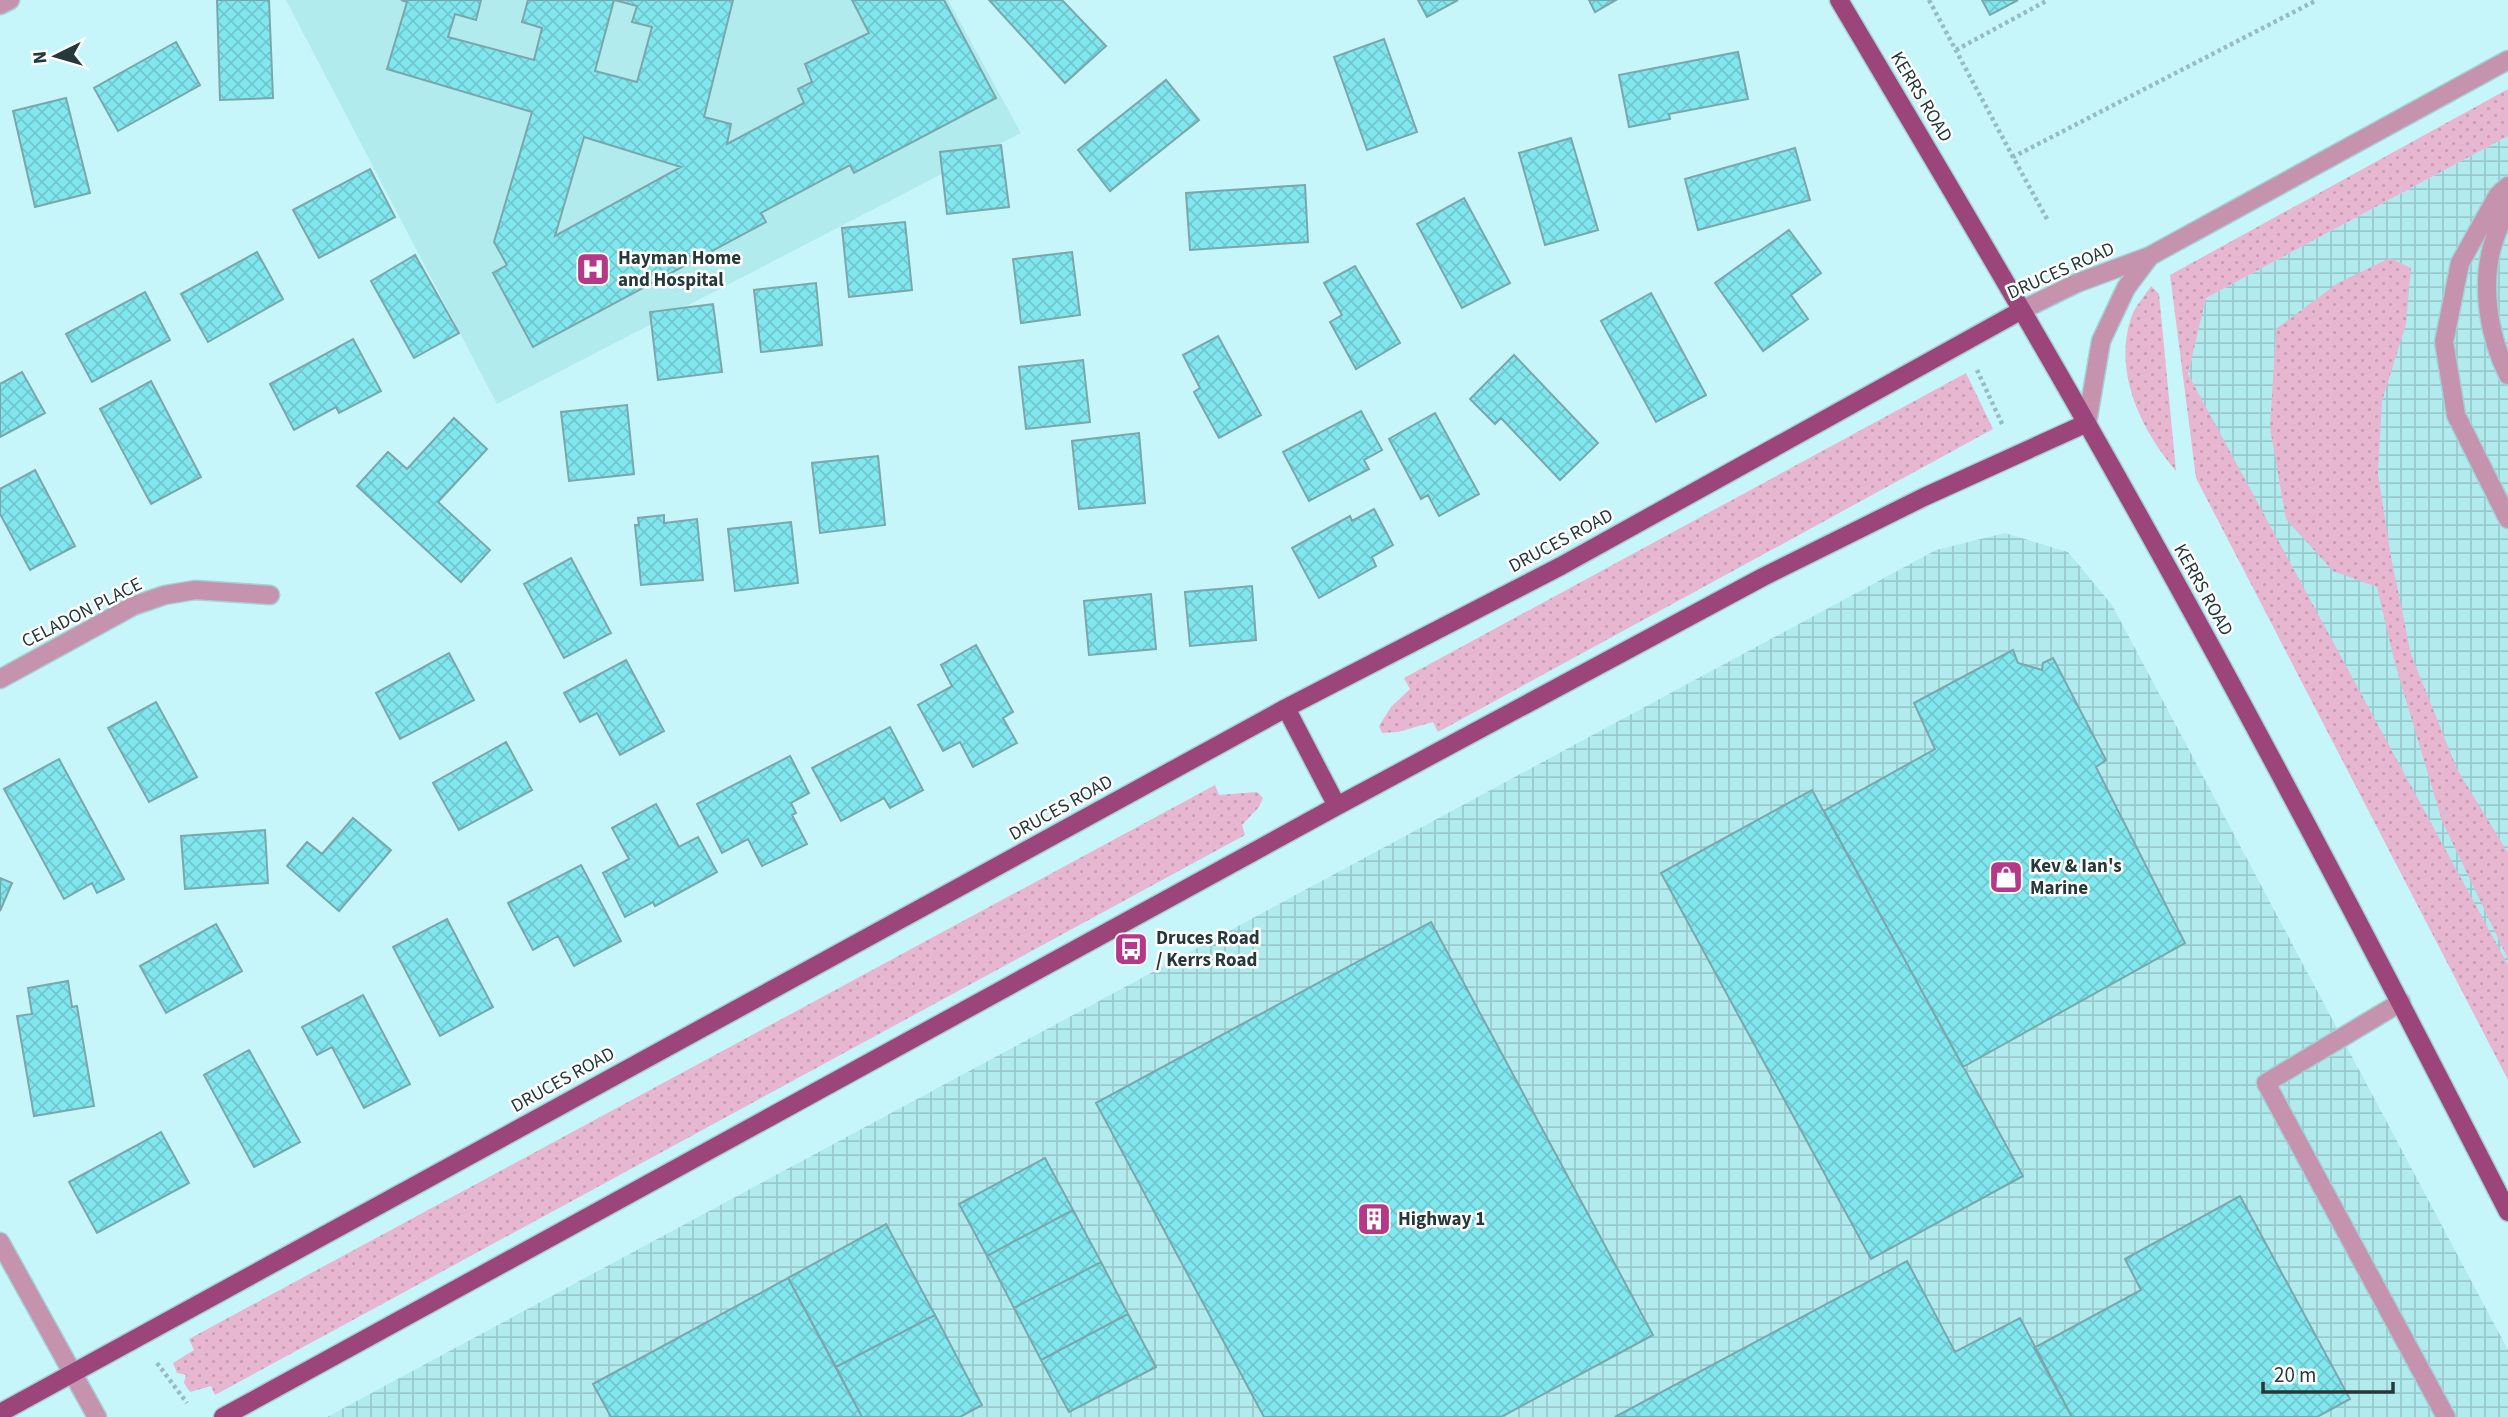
<svg xmlns="http://www.w3.org/2000/svg" width="2508" height="1417" font-family="'Source Sans 3',sans-serif">
	<style>
		.built { fill: #b1ebee }
		.industrial { fill: url(#industrial-grid) }
		.grass { fill: url(#grass-dots) }
		.building { fill: url(#building-cross-hatch); stroke: #7aa7ab; stroke-width: 2; fill-rule: evenodd }
		.lines { fill: none; stroke-linecap: round; stroke-linejoin: round }
		.minor-casing { stroke: #a6d0d4; stroke-width: 21 }
		.major-casing { stroke: #a6d0d4; stroke-width: 21 }
		.path { stroke: #95bcbf; stroke-width: 4.5; stroke-dasharray: 3.5 3.5; stroke-linecap: butt }
		.minor { stroke: #c593ae; stroke-width: 18 }
		.major { stroke: #9c457b; stroke-width: 18 }
		.labels { text-anchor: middle; dominant-baseline: central; stroke-width: 5; stroke-linejoin: round; paint-order: stroke }
		.street-label { font-size: 19px; fill: #25383a; stroke: #fff }
		.poi-label { font-size: 19px; font-weight: bold; fill: #25383a; stroke: #fff; text-anchor: start }
	</style>
	<defs>
		<pattern id="industrial-grid" width="8" height="8" patternUnits="userSpaceOnUse" patternTransform="scale(1.75)"><rect width="8" height="8" fill="#b1ebee"/><path d="M0 4h8M4 0v8" fill="none" stroke="#98cacd"/></pattern>
		<pattern id="grass-dots" width="8" height="8" patternUnits="userSpaceOnUse" patternTransform="scale(1.75)"><rect width="8" height="8" fill="#e7b6d0"/><path d="M2 2h.1M6 6h.1" fill="none" stroke="#c69db3" stroke-width="1.8" stroke-linecap="round"/></pattern>
		<pattern id="building-cross-hatch" width="8" height="8" patternUnits="userSpaceOnUse" patternTransform="scale(1.75)"><rect width="8" height="8" fill="#81e7ee"/><path d="M0 0l8 8M0 8l8-8" fill="none" stroke="#6fc7cd"/></pattern>
	</defs>
	<rect width="100%" height="100%" fill="#c6f6fa"/>
	<path class="built" d="M 286,0 L 948,0 L 1021,133 L 497,404 Z"/>
	<path class="industrial" d="M 2508,136 L 2508,980 L 2188,374 L 2206,298 Z
		M 2005,533 L 2068,552 L 2112,605 L 2508,1350 L 2508,1417 L 327,1417 L 1936,550 Z"/>
	<path class="grass" d="M 2508,89 L 2508,136 L 2206,298 L 2188,374 L 2508,965 L 2508,1080 L 2196,478 L 2170,275 Z
		M 2390,258 L 2411,268 L 2406,324 L 2382,401 L 2378,474 L 2391,557 L 2411,654 L 2457,769 L 2508,853 L 2508,959 L 2442,821 L 2394,660 L 2377,587 L 2333,571 L 2286,519 L 2270,428 L 2276,329 L 2338,283 Z
		M 2151,286 L 2159,294 L 2176,471 C 2141,430 2113,372 2131,318 C 2135,306 2145,296 2151,286 Z
		M 1966,373 L 1993,429 L 1438,732 L 1433,722 L 1398,732 L 1382,733 L 1379,726 L 1391,707 L 1410,689 L 1404,678 Z
		M 1215,785 L 1219,795 L 1257,792 L 1263,798 L 1259,807 L 1242,825 L 1245,835 L 215,1395 L 211,1386 L 190,1392 L 184,1383 L 186,1375 L 177,1373 L 173,1363 L 194,1350 L 189,1339 Z"/>
	<path class="building" d="M 217,0 L 269,0 L 273,98 L 220,100 Z
		M 401,0 L 481,0 L 476,20 L 455,14 L 448,37 L 534,60 L 542,28 L 522,22 L 528,0 L 733,0 L 704,117 L 731,124 L 727,144 L 804,103 L 798,89 L 812,82 L 805,64 L 869,33 L 852,0 L 944,0 L 996,98 L 854,173 L 850,165 L 761,213 L 766,222 L 533,347 L 493,273 L 507,265 L 494,242 L 532,112 L 387,69 L 407,2 ZM 614,0 L 637,6 L 632,22 L 652,27 L 637,82 L 595,71 ZM 584,137 L 681,167 L 555,236 Z
		M 989,0 L 1062,0 L 1106,46 L 1065,83 Z
		M 1418,0 L 1458,0 L 1427,17 Z
		M 1589,0 L 1616,0 L 1595,12 Z
		M 1982,0 L 2018,0 L 1990,15 Z
		M 1384,39 L 1417,132 L 1367,150 L 1334,57 Z
		M 176,42 L 200,85 L 118,131 L 94,88 Z
		M 1738,52 L 1748,99 L 1669,114 L 1670,119 L 1629,127 L 1619,75 Z
		M 1166,80 L 1199,120 L 1110,191 L 1078,150 Z
		M 66,98 L 90,193 L 35,207 L 13,111 Z
		M 1571,138 L 1598,230 L 1545,245 L 1519,153 Z
		M 1001,145 L 1009,207 L 947,214 L 940,152 Z
		M 1795,148 L 1810,200 L 1698,230 L 1685,179 Z
		M 370,169 L 395,217 L 319,258 L 293,210 Z
		M 1305,185 L 1308,242 L 1190,250 L 1186,193 Z
		M 1464,198 L 1510,283 L 1462,308 L 1417,224 Z
		M 905,222 L 912,290 L 849,297 L 842,228 Z
		M 1789,230 L 1821,273 L 1791,295 L 1808,319 L 1763,351 L 1715,283 Z
		M 257,252 L 283,299 L 208,342 L 181,294 Z
		M 1072,252 L 1080,315 L 1021,323 L 1013,259 Z
		M 415,255 L 459,333 L 414,358 L 371,281 Z
		M 1355,266 L 1400,343 L 1356,369 L 1330,322 L 1342,315 L 1324,283 Z
		M 816,283 L 822,345 L 761,352 L 754,290 Z
		M 145,292 L 170,340 L 92,382 L 66,334 Z
		M 1651,293 L 1706,395 L 1656,422 L 1601,321 Z
		M 713,304 L 722,372 L 658,380 L 650,312 Z
		M 1218,336 L 1261,415 L 1219,438 L 1194,392 L 1200,388 L 1183,355 Z
		M 353,339 L 381,391 L 339,413 L 336,407 L 294,430 L 270,384 Z
		M 1514,355 L 1598,443 L 1560,480 L 1501,418 L 1495,424 L 1470,399 Z
		M 1083,360 L 1090,422 L 1026,429 L 1019,367 Z
		M 22,372 L 45,413 L 0,437 L 0,384 Z
		M 151,381 L 201,477 L 151,504 L 100,409 Z
		M 627,405 L 634,474 L 569,481 L 561,412 Z
		M 1361,411 L 1382,450 L 1364,460 L 1369,469 L 1309,501 L 1283,452 Z
		M 1435,413 L 1479,494 L 1439,516 L 1428,495 L 1421,499 L 1389,439 Z
		M 454,418 L 487,449 L 438,502 L 490,550 L 461,582 L 357,486 L 388,452 L 407,469 Z
		M 1139,433 L 1145,503 L 1079,509 L 1072,441 Z
		M 878,456 L 885,525 L 820,533 L 812,463 Z
		M 35,470 L 75,546 L 30,570 L 0,514 L 0,489 Z
		M 1374,509 L 1393,545 L 1372,557 L 1376,566 L 1319,598 L 1292,548 L 1350,516 L 1352,521 Z
		M 664,515 L 664,523 L 697,519 L 703,580 L 641,585 L 635,525 L 639,525 L 638,518 Z
		M 791,522 L 798,583 L 735,591 L 728,529 Z
		M 571,558 L 611,633 L 564,658 L 524,584 Z
		M 1252,586 L 1256,640 L 1190,646 L 1185,592 Z
		M 1151,594 L 1156,649 L 1089,655 L 1084,601 Z
		M 976,645 L 1013,712 L 1003,718 L 1017,743 L 973,767 L 960,742 L 943,751 L 918,705 L 952,686 L 941,665 Z
		M 2013,650 L 2018,663 L 2042,670 L 2043,663 L 2053,658 L 2106,760 L 2096,767 L 2185,943 L 1963,1067 L 1824,811 L 1935,749 L 1914,703 Z
		M 449,653 L 474,700 L 400,739 L 376,693 Z
		M 626,660 L 664,731 L 620,755 L 597,713 L 580,722 L 564,693 Z
		M 156,702 L 197,777 L 149,802 L 108,728 Z
		M 890,727 L 923,790 L 890,808 L 884,798 L 841,821 L 812,768 Z
		M 506,742 L 532,790 L 459,830 L 433,783 Z
		M 790,756 L 809,793 L 791,803 L 796,813 L 792,815 L 807,844 L 762,866 L 748,839 L 722,853 L 697,804 Z
		M 59,759 L 124,879 L 97,893 L 92,883 L 64,899 L 4,789 Z
		M 1812,790 L 2023,1176 L 1871,1259 L 1661,873 Z
		M 656,804 L 679,847 L 698,837 L 717,872 L 655,906 L 653,902 L 625,917 L 603,873 L 629,859 L 612,828 Z
		M 353,818 L 391,850 L 339,911 L 287,866 L 307,842 L 322,854 Z
		M 265,830 L 268,883 L 185,889 L 181,836 Z
		M 581,865 L 621,941 L 574,966 L 558,936 L 533,950 L 508,903 Z
		M 0,878 L 12,883 L 0,911 Z
		M 447,919 L 493,1007 L 440,1036 L 393,947 Z
		M 1431,922 L 1653,1335 L 1501,1417 L 1264,1417 L 1096,1103 Z
		M 216,924 L 242,971 L 166,1013 L 140,966 Z
		M 68,981 L 72,1007 L 77,1006 L 94,1106 L 34,1116 L 17,1016 L 32,1014 L 28,988 Z
		M 363,995 L 410,1084 L 364,1108 L 332,1047 L 317,1055 L 302,1027 Z
		M 249,1050 L 300,1142 L 254,1167 L 204,1075 Z
		M 161,1132 L 189,1183 L 97,1233 L 69,1182 Z
		M 1045,1158 L 1073,1210 L 987,1256 L 959,1204 Z
		M 2240,1196 L 2350,1399 L 2317,1417 L 2072,1417 L 2034,1348 L 2141,1290 L 2125,1259 Z
		M 1073,1210 L 1101,1262 L 1014,1308 L 987,1256 Z
		M 886,1224 L 935,1315 L 836,1367 L 788,1278 Z
		M 1907,1261 L 1955,1352 L 2020,1318 L 2072,1417 L 1615,1417 Z
		M 1101,1262 L 1128,1314 L 1041,1360 L 1014,1308 Z
		M 788,1278 L 862,1417 L 611,1417 L 593,1384 Z
		M 1128,1314 L 1156,1367 L 1069,1412 L 1041,1360 Z
		M 935,1315 L 982,1405 L 960,1417 L 862,1417 L 836,1367 Z"/>
	<g class="lines">
		<g class="minor-casing">
			<path id="minor" d="M 0,5 L 10,0
				M 2508,186 L 2498,195 L 2460,263 L 2444,342 L 2456,415 L 2508,519
				M 2508,206 C 2502,219 2496,233 2492,247 C 2481,288 2489,337 2508,375
				M 2022,310 L 2077,283 L 2150,256 L 2508,60
				M 2087,423 L 2101,341 L 2126,288 L 2150,256
				M 0,679 L 133,606 L 165,595 L 195,590 L 270,595
				M 2401,1002 L 2266,1083 L 2446,1417
				M 0,1242 L 97,1417"/>
		</g>
		<g class="major-casing">
			<path id="major" d="M 1839,0 C 1922,140 2005,279 2085,420 C 2233,680 2372,946 2508,1212
				M 1286,708 L 1337,806
				M 0,1413 L 1286,708 L 1561,566 L 2022,310
				M 223,1417 L 1337,806 L 1763,577 L 1924,497 L 2087,423"/>
		</g>
		<path class="path" d="M 1929,0 L 2013,157
			M 1956,50 L 2048,0
			M 2047,219 L 2013,157 L 2317,0
			M 1977,370 L 2003,426
			M 157,1363 L 187,1403"/>
		<use href="#minor" class="minor"/>
		<use href="#major" class="major"/>
	</g>
	<defs>
		<g id="hospital-square" transform="scale(1.75)"><rect x="-9" y="-9" width="18" height="18" rx="4" fill="#b53989" stroke="#fff"/><path d="M-5-5h3v3.5h4V-5h3V5h-3V1.5h-4V5h-3Z" fill="#fff"/></g>
		<g id="shop-square" transform="scale(1.75)"><rect x="-9" y="-9" width="18" height="18" rx="4" fill="#b53989" stroke="#fff"/><path d="M-5-2.5h2.3a2.7 3.5 0 0 1 5.4 0H5L5.5 6h-11ZM-1.5-2.5h3a1.5 2.3 0 0 0-3 0Z" fill="#fff"/></g>
		<g id="bus-square" transform="scale(1.75)"><rect x="-9" y="-9" width="18" height="18" rx="4" fill="#b53989" stroke="#fff"/><path d="M-5-6H5V4H4V6H2V4H-2V6H-4V4H-5ZM-3.5-4V0h7V-4ZM-3.5 1.2v1.5H-2V1.2ZM2 1.2v1.5H3.5V1.2Z" fill="#fff"/></g>
		<g id="building-square" transform="scale(1.75)"><rect x="-9" y="-9" width="18" height="18" rx="4" fill="#b53989" stroke="#fff"/><path d="M-4-6H4V6H1V3H-1V6H-4ZM-2.5-4.3h1.7v1.8h-1.7ZM.8-4.3h1.7v1.8H.8ZM-2.5-1h1.7V.8h-1.7ZM.8-1h1.7V.8H.8Z" fill="#fff"/></g>
	</defs>
	<g fill-rule="evenodd">
		<use href="#hospital-square" x="593" y="269"/>
		<use href="#shop-square" x="2006" y="877"/>
		<use href="#bus-square" x="1131" y="949"/>
		<use href="#building-square" x="1374" y="1219"/>
	</g>
	<g class="labels">
		<g class="street-label">
			<text transform="translate(1921 97) rotate(59)">KERRS ROAD</text>
			<text transform="translate(2061 271) rotate(-24)">DRUCES ROAD</text>
			<text transform="translate(1561 541) rotate(-28)">DRUCES ROAD</text>
			<text transform="translate(2203 590) rotate(61)">KERRS ROAD</text>
			<text transform="translate(82 613) rotate(-27)">CELADON PLACE</text>
			<text transform="translate(1061 808) rotate(-29)">DRUCES ROAD</text>
			<text transform="translate(563 1080) rotate(-29)">DRUCES ROAD</text>
		</g>
		<g class="poi-label">
			<text x="618" y="258">Hayman Home<tspan x="618" dy="22">and Hospital</tspan></text>
			<text x="2030" y="866">Kev &amp; Ian's<tspan x="2030" dy="22">Marine</tspan></text>
			<text x="1156" y="938">Druces Road<tspan x="1156" dy="22">/ Kerrs Road</tspan></text>
			<text x="1398" y="1219">Highway 1</text>
		</g>
	</g>
	<g transform="translate(56 56) rotate(265)" stroke="#ffffff" stroke-width="5" paint-order="stroke">
	<path d="M0-5L12 26L0 18L-12 26Z" fill="#25383a"/>
	<text y="-10" font-size="19" font-weight="bold" text-anchor="middle" fill="#25383a">N</text>
	</g>
	<path d="M2263 1382v10h130v-10" fill="none" stroke="#25383a" stroke-width="3.5"/>
	<text x="2274" y="1382" font-size="21" fill="#25383a" stroke="#ffffff" stroke-width="5" paint-order="stroke">20 m</text>
</svg>
